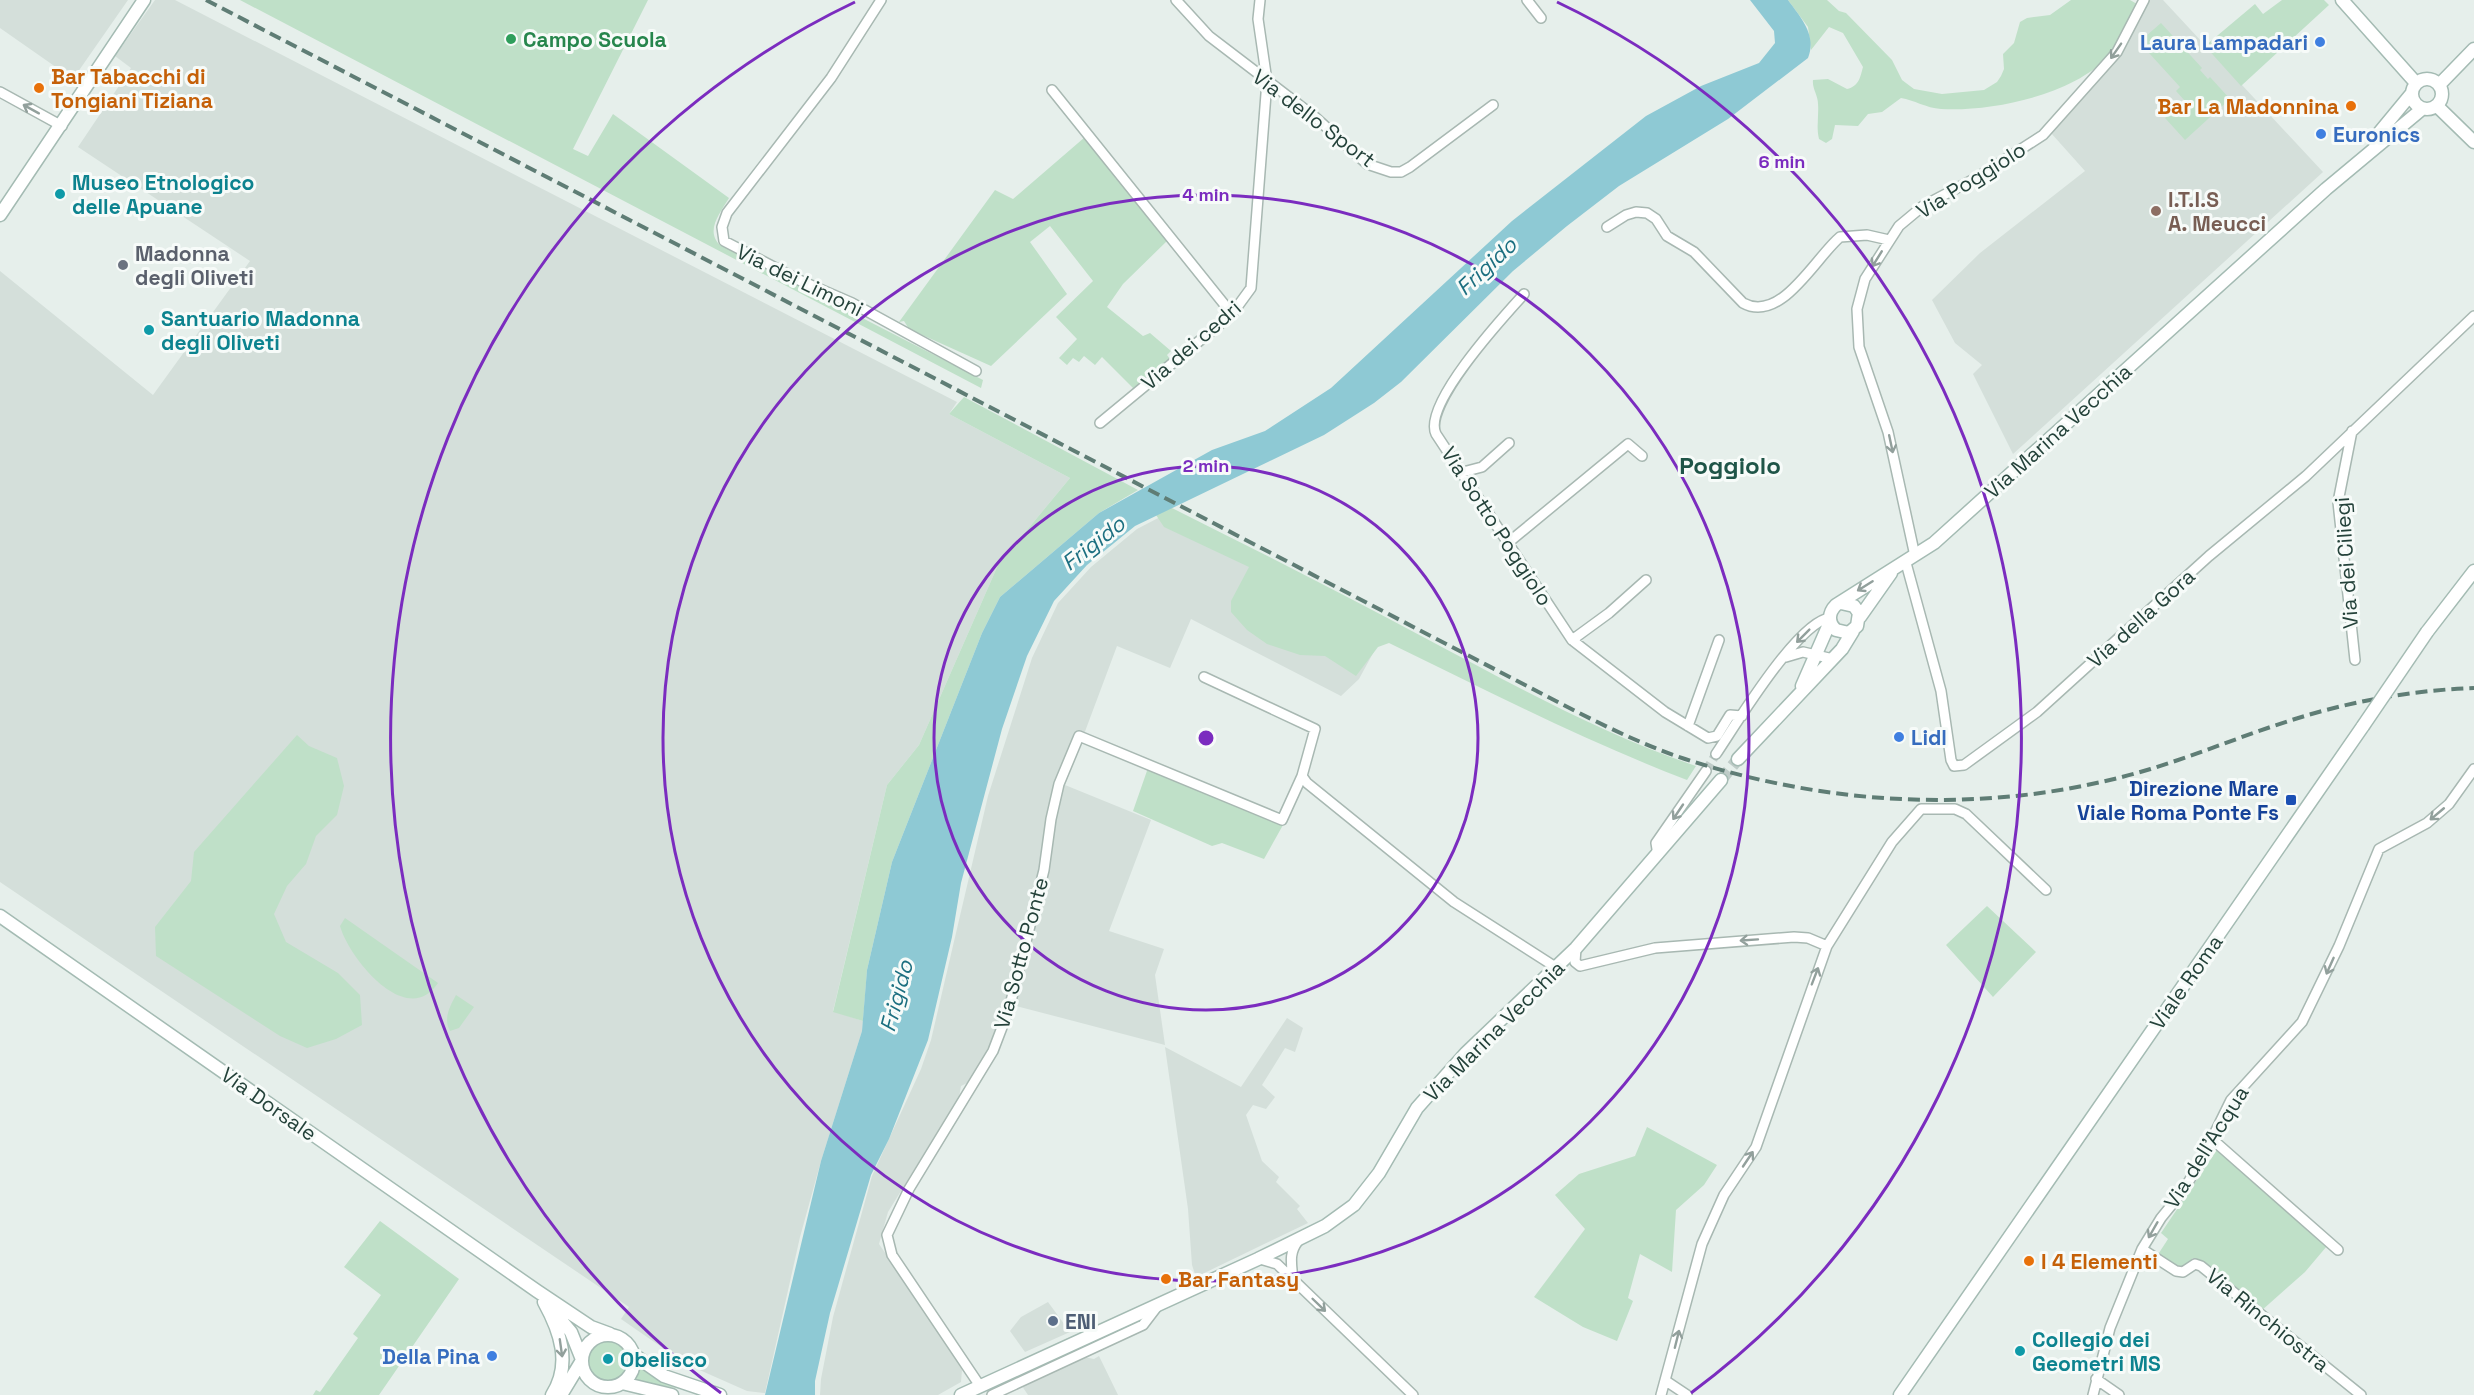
<svg xmlns="http://www.w3.org/2000/svg" width="2474" height="1395" font-family="'Space Grotesk',sans-serif">
	<style>
		.built { fill: #d4dfda }
		.green { fill: #bfe0c8 }
		.water { fill: #8ec9d4 }
		.lines { fill: none; stroke-linecap: round; stroke-linejoin: round }
		.minor-tunnel { stroke: #bfccc8; stroke-width: 9; stroke-dasharray: 9 4.5; stroke-linecap: butt }
		.secondary-tunnel { stroke: #bfccc8; stroke-width: 12; stroke-dasharray: 12 6; stroke-linecap: butt }
		.minor-casing { stroke: #a8b8b2; stroke-width: 12 }
		.secondary-casing { stroke: #a4bbb3; stroke-width: 15 }
		.minor { stroke: #fff; stroke-width: 9 }
		.secondary { stroke: #fff; stroke-width: 12 }
		.rail { stroke: #5f7d75; stroke-width: 4; stroke-dasharray: 12 6; stroke-linecap: butt }
		.secondary-bridge-casing { stroke: #a4bbb3; stroke-width: 15; stroke-linecap: butt }
		.secondary-bridge { stroke: #fff; stroke-width: 12 }
		.oneway { stroke: #92a09c }
		.ring { fill: none; stroke: #7b2cbf; stroke-width: 3 }
		.leisure-dot { fill: #2e9e5b; stroke: #f7fbf9; stroke-width: 2 }
		.shop-dot { fill: #3f7fe0; stroke: #f7fbf9; stroke-width: 2 }
		.food-dot { fill: #e8710a; stroke: #f7fbf9; stroke-width: 2 }
		.culture-dot { fill: #0f9aa8; stroke: #f7fbf9; stroke-width: 2 }
		.education-dot { fill: #8d6e63; stroke: #f7fbf9; stroke-width: 2 }
		.worship-dot { fill: #6b7280; stroke: #f7fbf9; stroke-width: 2 }
		.transit-dot { fill: #1a4fb4; stroke: #f7fbf9; stroke-width: 2 }
		.service-dot { fill: #5c6f8a; stroke: #f7fbf9; stroke-width: 2 }
		.labels { text-anchor: middle; dominant-baseline: central; stroke-width: 6; stroke-linejoin: round; paint-order: stroke }
		.leisure-label { font-size: 21px; font-weight: bold; fill: #27864d; stroke: #f7fbf9; text-anchor: start }
		.shop-label { font-size: 21px; font-weight: bold; fill: #366cbe; stroke: #f7fbf9; text-anchor: end }
		.food-label { font-size: 21px; font-weight: bold; fill: #c56008; stroke: #f7fbf9; text-anchor: start }
		.street-label { font-size: 21px; fill: #24423a; stroke: #f7fbf9 }
		.culture-label { font-size: 21px; font-weight: bold; fill: #0d838f; stroke: #f7fbf9; text-anchor: start }
		.education-label { font-size: 21px; font-weight: bold; fill: #785e54; stroke: #f7fbf9; text-anchor: start }
		.worship-label { font-size: 21px; font-weight: bold; fill: #5b616d; stroke: #f7fbf9; text-anchor: start }
		.transit-label { font-size: 21px; font-weight: bold; fill: #164399; stroke: #f7fbf9; text-anchor: end }
		.service-label { font-size: 21px; font-weight: bold; fill: #4e5e75; stroke: #f7fbf9; text-anchor: start }
		.water-label { font-size: 22px; font-style: italic; fill: #1c6f80; stroke: #f7fbf9 }
		.quarter-label { font-size: 24px; font-weight: bold; fill: #1f5548; stroke: #f7fbf9 }
		.centre { fill: #7b2cbf; stroke: #f7fbf9; stroke-width: 3 }
		.ring-label { font-size: 18px; text-anchor: middle; font-weight: bold; fill: #7b2cbf; stroke: #f7fbf9; stroke-width: 6; stroke-linejoin: round; paint-order: stroke }
	</style>
	<rect width="100%" height="100%" fill="#e6efeb"/>
	<path class="built" d="M 0,0 L 128,0 L 73,79 L 0,28 Z
		M 155,0 L 175,0 L 957,402 L 949,414 L 1070,478 L 998,565 L 919,745 L 887,785 L 833,1011 L 863,1021 L 862,1031 L 821,1161 L 800,1237 L 765,1393 L 747,1391 L 686,1364 L 621,1319 L 629,1307 L 0,882 L 0,271 L 153,395 L 250,261 L 78,147 L 131,68 L 115,56 Z
		M 2148,0 L 2163,0 L 2323,172 L 2013,454 L 1973,374 L 1982,365 L 1955,343 L 1932,300 L 1980,253 L 2085,171 L 2051,133 L 2112,62 Z
		M 1162,516 L 1385,631 L 1359,679 L 1341,696 L 1191,619 L 1170,668 L 1117,646 L 1065,785 L 1151,820 L 1109,931 L 1164,949 L 1155,975 L 1165,1045 L 1005,1003 L 1002,1019 L 982,1066 L 973,1080 L 961,1086 L 959,1097 L 888,1212 L 879,1244 L 957,1358 L 962,1370 L 961,1382 L 938,1395 L 820,1395 L 821,1379 L 833,1317 L 872,1176 L 921,1069 L 931,1040 L 988,796 L 1032,658 L 1058,603 L 1091,567 L 1137,529 Z
		M 1287,1018 L 1303,1028 L 1295,1052 L 1285,1048 L 1262,1085 L 1275,1097 L 1266,1109 L 1253,1105 L 1246,1115 L 1262,1161 L 1279,1177 L 1276,1182 L 1300,1206 L 1297,1209 L 1308,1223 L 1196,1277 L 1192,1265 L 1188,1209 L 1165,1047 L 1241,1087 Z
		M 1048,1302 L 1070,1332 L 1025,1352 L 1010,1331 L 1021,1317 Z
		M 1099,1356 L 1118,1395 L 1028,1395 L 1022,1386 L 1084,1357 L 1094,1359 Z"/>
	<path class="green" d="M 240,0 L 648,0 L 573,149 L 588,156 L 613,114 L 729,198 C 720,213 705,231 720,245 L 983,380 L 981,388 Z
		M 1788,0 L 1827,0 L 1839,11 L 1846,13 L 1892,60 L 1902,80 L 1914,89 L 1942,94 L 1984,90 L 1997,82 L 2001,76 L 2004,69 L 2003,54 L 2014,43 L 2020,22 L 2027,18 L 2050,15 L 2071,0 L 2130,0 L 2137,4 C 2129,21 2121,42 2108,56 C 2074,95 1991,112 1941,109 C 1926,108 1914,100 1901,98 L 1882,112 L 1868,114 L 1858,126 L 1835,125 L 1832,139 L 1826,143 L 1819,139 C 1816,127 1819,116 1818,104 C 1818,95 1812,89 1813,80 L 1828,79 L 1847,89 C 1859,86 1860,78 1863,67 L 1843,33 L 1829,27 L 1811,50 L 1808,27 Z
		M 2282,0 L 2324,0 L 2329,5 L 2241,86 L 2205,46 L 2255,4 L 2263,14 Z
		M 2161,23 L 2202,68 L 2200,70 L 2208,79 L 2210,77 L 2230,99 L 2185,140 L 2165,118 L 2185,101 L 2176,91 L 2180,87 L 2139,42 Z
		M 1085,137 L 1115,173 L 1115,178 L 1123,183 L 1168,240 L 1123,284 L 1107,307 L 1143,336 L 1150,333 L 1171,351 L 1167,355 L 1170,359 L 1134,389 L 1102,357 L 1095,365 L 1084,356 L 1079,362 L 1073,358 L 1067,365 L 1059,358 L 1077,339 L 1056,317 L 1093,281 L 1050,226 L 1030,242 L 1067,294 L 991,366 L 909,329 L 904,321 L 899,322 L 995,190 L 1013,199 Z
		M 964,397 L 1138,490 L 1099,513 L 1000,597 L 982,633 L 892,862 L 867,970 L 863,1021 L 833,1012 L 887,785 L 919,745 L 998,565 L 1070,478 L 949,414 Z
		M 1170,507 C 1256,550 1341,593 1425,638 C 1514,685 1601,734 1696,766 L 1687,780 C 1585,741 1488,691 1389,643 L 1378,647 L 1356,676 L 1325,656 L 1300,655 L 1267,644 L 1247,630 L 1231,612 L 1231,601 L 1249,567 L 1164,527 L 1156,515 Z
		M 297,735 L 309,746 L 337,758 L 344,786 L 337,815 L 316,836 L 306,864 L 287,886 L 274,914 L 286,942 L 338,973 L 360,995 L 362,1025 L 336,1039 L 307,1048 L 280,1036 L 156,956 L 155,927 L 191,881 L 194,852 Z
		M 1148,768 L 1283,825 L 1264,859 L 1222,843 L 1212,846 L 1133,811 Z
		M 1987,906 L 2036,952 L 1993,997 L 1946,945 Z
		M 345,918 L 438,983 C 407,1030 349,958 340,926 Z
		M 456,995 L 474,1007 L 459,1028 L 450,1031 C 443,1019 450,1006 456,995 Z
		M 1647,1127 L 1717,1165 L 1704,1185 L 1676,1210 L 1672,1272 L 1640,1254 L 1628,1298 L 1633,1301 L 1617,1341 L 1583,1327 L 1534,1297 L 1585,1229 L 1555,1195 L 1579,1174 L 1635,1156 Z
		M 2217,1150 L 2327,1246 L 2305,1272 L 2261,1311 L 2193,1258 L 2181,1269 L 2157,1256 L 2168,1239 L 2161,1233 Z
		M 380,1221 L 459,1279 L 379,1395 L 313,1395 L 316,1390 L 320,1392 L 358,1338 L 353,1334 L 381,1295 L 344,1267 Z
		M587 1361a20 20 0 1 1 40 0a20 20 0 1 1-40 0Z
		M 640,1366 L 681,1389 L 633,1380 Z"/>
	<path class="water" d="M 1750,0 L 1788,0 C 1801,18 1817,35 1808,58 L 1728,119 L 1619,186 L 1567,226 L 1513,271 L 1401,382 L 1374,403 L 1324,435 L 1135,526 L 1087,565 L 1054,601 L 1027,656 L 1002,729 L 961,883 L 952,937 L 928,1040 L 889,1139 L 871,1175 L 830,1313 L 815,1381 L 815,1395 L 765,1395 L 821,1161 L 862,1031 L 867,970 L 892,862 L 982,633 L 1000,597 L 1099,513 L 1212,450 L 1265,431 L 1331,388 L 1512,221 L 1646,116 L 1701,86 L 1759,63 L 1775,43 L 1774,31 Z"/>
	<g class="lines">
		<path class="minor-tunnel" d="M 1706,771 L 1716,754"/>
		<path class="secondary-tunnel" d="M 1721,780 L 1738,759"/>
		<g class="minor-casing">
			<path id="minor" d="M 881,0 L 831,78 L 727,213 L 722,227 L 724,241 L 799,280 L 852,303 L 976,371
				M 1176,0 L 1209,36 L 1315,117 L 1367,164 L 1391,172 L 1401,172 L 1410,167 L 1493,105
				M 1527,0 L 1541,18
				M 1052,90 L 1232,314
				M 0,92 L 62,126
				M 1607,227 L 1626,215 L 1636,212 L 1647,213 L 1656,219 L 1667,236 L 1694,252 L 1743,303 C 1781,324 1815,258 1840,237 L 1867,235 L 1889,240
				M 1524,294 C 1504,316 1422,405 1436,434 L 1572,640 L 1665,712 L 1708,738 L 1717,736 L 1730,715 L 1742,716
				M 1100,423 L 1232,314 L 1251,288 L 1267,81 L 1258,19 L 1260,0
				M 2352,431 L 2338,502 L 2355,660
				M 1463,472 L 1482,467 L 1509,443
				M 1509,542 L 1628,444 L 1642,456
				M 1915,556 L 1888,432 L 1859,347 L 1857,309 L 1865,279 L 1899,226 L 1923,206 L 1976,178 L 2043,135 L 2117,52 L 2144,0
				M 1906,563 L 1941,691 L 1951,760 L 1954,766 L 1964,765 L 2037,712 L 2209,556 L 2306,476 L 2474,316
				M 1572,640 L 1609,613 L 1646,580
				M 1786,657 L 1803,652 L 1833,659
				M 1204,677 L 1315,729 L 1302,776 L 1307,783 L 1454,902 L 1557,968
				M 1688,726 L 1719,640
				M 1716,754 C 1735,726 1798,621 1830,618
				M 1658,855 L 1656,843 L 1706,771
				M 1576,948 L 1575,962 L 1580,966 L 1655,948 L 1794,937 L 1808,938 L 1827,946
				M 2212,1139 L 2338,1250
				M 2142,1249 L 2176,1271 L 2183,1272 L 2195,1264 L 2201,1266 L 2361,1395
				M 1260,1259 L 1277,1264 L 1413,1395
				M 1293,1281 C 1292,1265 1288,1254 1298,1241
				M 2096,1379 L 2119,1395
				M 1666,1381 L 1687,1395
				M 980,1386 L 892,1255 L 887,1235 L 909,1189 L 993,1051 L 1009,1009 L 1044,870 L 1051,819 L 1059,784 L 1079,736 L 1282,820 L 1302,776
				M 992,1395 L 1143,1325 L 1159,1304
				M 1661,1395 L 1702,1244 L 1724,1195 L 1756,1147 L 1827,946 L 1892,842 L 1921,809 L 1955,809 L 1966,814 L 2046,890
				M 2093,1395 L 2110,1328 L 2142,1249 L 2161,1218 L 2183,1191 L 2201,1161 L 2231,1100 L 2302,1022 L 2339,946 L 2379,849 L 2427,823 L 2449,804 L 2474,769"/>
		</g>
		<g class="secondary-casing">
			<path id="secondary" d="M 2342,0 L 2416,83
				M2412 94a15 15 0 1 1 30 0a15 15 0 1 1-30 0Z
				M 2439,85 L 2474,49
				M 2437,106 L 2474,142
				M 2374,139 L 2412,93
				M 0,215 L 144,0
				M 1841,603 L 1854,606 L 1859,613 L 1857,626 L 1849,633 L 1836,630 C 1828,623 1828,613 1836,605 L 1934,543 L 2326,189 L 2422,109
				M 1860,617 L 1891,573
				M 2427,632 L 2474,571
				M 1802,686 L 1830,622
				M 1738,759 L 1842,649 L 1853,631
				M 0,916 L 537,1291 L 591,1327 L 610,1334
				M 544,1302 C 560,1331 572,1364 552,1395
				M 555,1313 L 571,1332 L 581,1357
				M582 1361a26 26 0 1 1 52 0a26 26 0 1 1-52 0Z
				M 634,1355 L 664,1376 L 720,1395
				M 622,1383 L 672,1395
				M 561,1395 L 581,1362
				M 961,1395 L 1258,1259 L 1325,1226 L 1354,1205 L 1379,1173 L 1417,1108 L 1466,1053 L 1576,948 L 1721,780
				M 1900,1395 L 2363,726"/>
		</g>
		<use href="#minor" class="minor"/>
		<use href="#secondary" class="secondary"/>
		<path class="rail" d="M 206,0 L 1529,687 C 1579,713 1631,741 1685,759 C 1826,805 1978,814 2122,777 C 2181,762 2237,737 2295,719 C 2352,701 2414,690 2474,688"/>
		<g class="secondary-bridge-casing">
			<path id="secondary-bridge" d="M 2363,726 L 2427,632"/>
		</g>
		<use href="#secondary-bridge" class="secondary-bridge"/>
	</g>
	<defs><path id="oneway-shaft" d="M-6 0H5M1.5-3L5.5 0L1.5 3" fill="none" stroke-width="1.6" stroke-linecap="round" stroke-linejoin="round" transform="scale(1.5)"/></defs>
	<g class="oneway">
		<use href="#oneway-shaft" transform="translate(2116 51) rotate(125)"/>
		<use href="#oneway-shaft" transform="translate(31 109) rotate(-151)"/>
		<use href="#oneway-shaft" transform="translate(1877 259) rotate(122)"/>
		<use href="#oneway-shaft" transform="translate(1891 444) rotate(78)"/>
		<use href="#oneway-shaft" transform="translate(1865 586) rotate(148)"/>
		<use href="#oneway-shaft" transform="translate(1803 636) rotate(135)"/>
		<use href="#oneway-shaft" transform="translate(1678 812) rotate(124)"/>
		<use href="#oneway-shaft" transform="translate(2437 814) rotate(140)"/>
		<use href="#oneway-shaft" transform="translate(1749 940) rotate(176)"/>
		<use href="#oneway-shaft" transform="translate(2330 966) rotate(114)"/>
		<use href="#oneway-shaft" transform="translate(1815 976) rotate(-69)"/>
		<use href="#oneway-shaft" transform="translate(1748 1159) rotate(-56)"/>
		<use href="#oneway-shaft" transform="translate(2153 1230) rotate(120)"/>
		<use href="#oneway-shaft" transform="translate(1319 1305) rotate(44)"/>
		<use href="#oneway-shaft" transform="translate(1677 1339) rotate(-76)"/>
		<use href="#oneway-shaft" transform="translate(561 1348) rotate(82)"/>
	</g>
	<g class="ring">
		<circle cx="1206" cy="738" r="272"/>
		<circle cx="1206" cy="738" r="543"/>
		<path d="M721 1393A815 815 0 0 1 855 2M1557 2A815 815 0 0 1 1691 1393"/>
	</g>
	<circle class="leisure-dot" cx="511" cy="39" r="6"/>
	<g class="shop-dot">
		<circle cx="2320" cy="42" r="6"/>
		<circle cx="2321" cy="134" r="6"/>
		<circle cx="1899" cy="737" r="6"/>
		<circle cx="492" cy="1356" r="6"/>
	</g>
	<g class="food-dot">
		<circle cx="39" cy="88" r="6"/>
		<circle cx="2351" cy="106" r="6"/>
		<circle cx="2029" cy="1261" r="6"/>
		<circle cx="1166" cy="1279" r="6"/>
	</g>
	<g class="culture-dot">
		<circle cx="60" cy="194" r="6"/>
		<circle cx="149" cy="330" r="6"/>
		<circle cx="2020" cy="1351" r="6"/>
		<circle cx="608" cy="1359" r="6"/>
	</g>
	<circle class="education-dot" cx="2156" cy="211" r="6"/>
	<circle class="worship-dot" cx="123" cy="265" r="6"/>
	<rect class="transit-dot" x="2285" y="794" width="12" height="12" rx="3"/>
	<circle class="service-dot" cx="1053" cy="1321" r="6"/>
	<g class="labels">
		<g class="leisure-label">
			<text x="523" y="39">Campo Scuola</text>
		</g>
		<g class="shop-label">
			<text x="2308" y="42">Laura Lampadari</text>
			<text x="2333" y="134" text-anchor="start">Euronics</text>
			<text x="1911" y="737" text-anchor="start">Lidl</text>
			<text x="480" y="1356">Della Pina</text>
		</g>
		<g class="food-label">
			<text x="51" y="76">Bar Tabacchi di<tspan x="51" dy="24">Tongiani Tiziana</tspan></text>
			<text x="2339" y="106" text-anchor="end">Bar La Madonnina</text>
			<text x="2041" y="1261">I 4 Elementi</text>
			<text x="1178" y="1279">Bar Fantasy</text>
		</g>
		<g class="street-label">
			<text transform="translate(1314 118) rotate(37)">Via dello Sport</text>
			<text transform="translate(1971 180) rotate(-32)">Via Poggiolo</text>
			<text transform="translate(800 280) rotate(26)">Via dei Limoni</text>
			<text transform="translate(1191 345) rotate(-41)">Via dei cedri</text>
			<text transform="translate(2058 431) rotate(-42)">Via Marina Vecchia</text>
			<text transform="translate(1497 526) rotate(57)">Via Sotto Poggiolo</text>
			<text transform="translate(2346 563) rotate(-94)">Via dei Ciliegi</text>
			<text transform="translate(2141 618) rotate(-42)">Via della Gora</text>
			<text transform="translate(1021 953) rotate(-75)">Via Sotto Ponte</text>
			<text transform="translate(2186 982) rotate(-55)">Viale Roma</text>
			<text transform="translate(1494 1031) rotate(-45)">Via Marina Vecchia</text>
			<text transform="translate(269 1104) rotate(35)">Via Dorsale</text>
			<text transform="translate(2206 1147) rotate(-58)">Via dell'Acqua</text>
			<text transform="translate(2268 1320) rotate(39)">Via Rinchiostra</text>
		</g>
		<g class="culture-label">
			<text x="72" y="182">Museo Etnologico<tspan x="72" dy="24">delle Apuane</tspan></text>
			<text x="161" y="318">Santuario Madonna<tspan x="161" dy="24">degli Oliveti</tspan></text>
			<text x="2032" y="1339">Collegio dei<tspan x="2032" dy="24">Geometri MS</tspan></text>
			<text x="620" y="1359">Obelisco</text>
		</g>
		<g class="education-label">
			<text x="2168" y="199">I.T.I.S<tspan x="2168" dy="24">A. Meucci</tspan></text>
		</g>
		<g class="worship-label">
			<text x="135" y="253">Madonna<tspan x="135" dy="24">degli Oliveti</tspan></text>
		</g>
		<g class="transit-label">
			<text x="2279" y="788">Direzione Mare<tspan x="2279" dy="24">Viale Roma Ponte Fs</tspan></text>
		</g>
		<g class="service-label">
			<text x="1065" y="1321">ENI</text>
		</g>
		<g class="water-label">
			<text transform="translate(1486 266) rotate(-43)">Frigido</text>
			<text transform="translate(1093 543) rotate(-38)">Frigido</text>
			<text transform="translate(896 996) rotate(-75)">Frigido</text>
		</g>
		<g class="quarter-label">
			<text x="1730" y="465">Poggiolo</text>
		</g>
	</g>
	<circle cx="1206" cy="738" r="9" class="centre"/>
	<g class="ring-label">
		<text x="1782" y="168">6 min</text>
		<text x="1206" y="201">4 min</text>
		<text x="1206" y="472">2 min</text>
	</g>
</svg>
